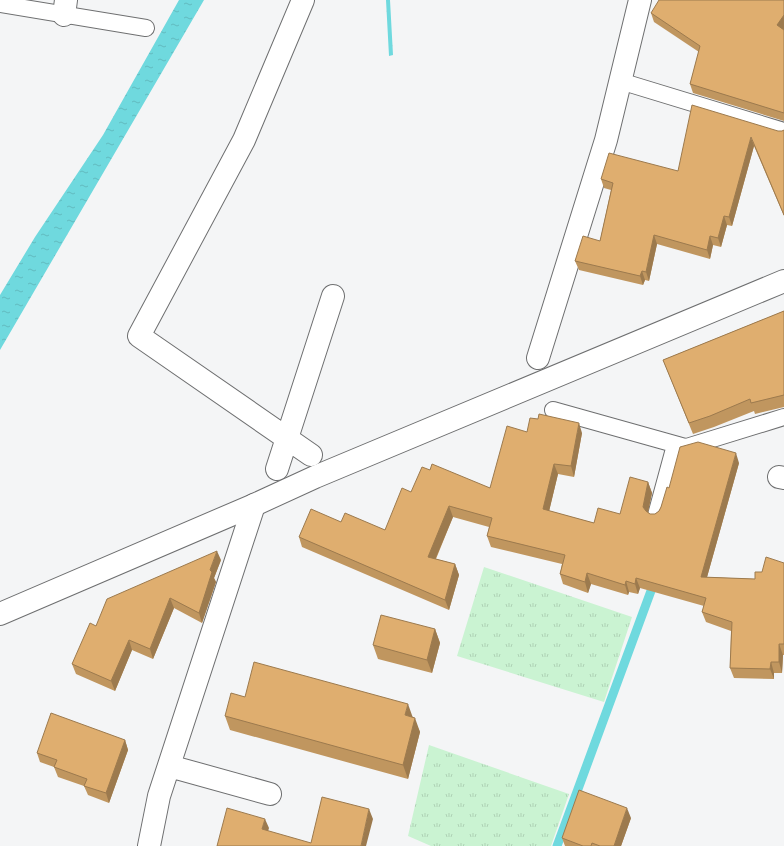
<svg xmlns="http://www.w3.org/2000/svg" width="784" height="846" font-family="'Noto Serif',serif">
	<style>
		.grass { fill: url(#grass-tufts) }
		.water { fill: url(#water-ripples) }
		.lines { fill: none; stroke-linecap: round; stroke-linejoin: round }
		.stream { stroke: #6fd9de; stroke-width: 9 }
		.lane-casing { stroke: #6e6f70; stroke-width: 18 }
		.street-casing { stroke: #6e6f70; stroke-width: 24 }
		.secondary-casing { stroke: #6e6f70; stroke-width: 24 }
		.lane { stroke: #fff; stroke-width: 16 }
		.street { stroke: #fff; stroke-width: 22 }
		.secondary { stroke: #fff; stroke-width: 22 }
		.wall { fill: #c0965f }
		.shaded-wall { fill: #9c7a4e }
		.building { fill: #dfae6f; stroke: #9c7a4e }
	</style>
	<defs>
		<pattern id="grass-tufts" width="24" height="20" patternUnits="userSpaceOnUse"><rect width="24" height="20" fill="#caf3d2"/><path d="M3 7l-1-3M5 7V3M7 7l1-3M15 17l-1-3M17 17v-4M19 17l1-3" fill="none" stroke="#aed1b5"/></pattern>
		<pattern id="water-ripples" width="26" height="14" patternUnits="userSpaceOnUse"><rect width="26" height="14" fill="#6fd9de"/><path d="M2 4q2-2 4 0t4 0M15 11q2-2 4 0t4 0" fill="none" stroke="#61bbbf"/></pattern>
	</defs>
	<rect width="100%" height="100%" fill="#f4f5f6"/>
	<path class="grass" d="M 484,567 L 632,617 L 604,702 L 457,656 Z
		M 429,745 L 569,794 L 551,846 L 431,846 L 408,836 Z"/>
	<path class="water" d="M 179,0 L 204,0 L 0,350 L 0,295 L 35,237 L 103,135 Z
		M 386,0 L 390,0 L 393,55 L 389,56 Z"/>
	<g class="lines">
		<path class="stream" d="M 557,846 L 655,580"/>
		<g class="lane-casing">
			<path id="lane" d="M 0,4 L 146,28
				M 620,81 L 784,131
				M 553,410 L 685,447
				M 680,449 L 784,417
				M 656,515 L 675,445"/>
		</g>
		<g class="street-casing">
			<path id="street" d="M 303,0 L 244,140 L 139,336 L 311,455
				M 64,15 L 66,0
				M 538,358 L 606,140 L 640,0
				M 277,469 L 333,296
				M 779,477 L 784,478
				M 169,766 L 270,794
				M 149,846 L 159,796 L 254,505"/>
		</g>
		<g class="secondary-casing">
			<path id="secondary" d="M 0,614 L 254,505 L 315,477 L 784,281"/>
		</g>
		<use href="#lane" class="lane"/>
		<use href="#street" class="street"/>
		<use href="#secondary" class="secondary"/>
	</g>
	<path class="wall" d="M 784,0 L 784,29 L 783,30 L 784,30 L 784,121 L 693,93 L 690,84 L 699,52 L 654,22 L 651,13 Z
		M 784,130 L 784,216 L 754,146 L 732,226 L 727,225 L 721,247 L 713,245 L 710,259 L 657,244 L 649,281 L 645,280 L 643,285 L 579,270 L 575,261 L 600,241 L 611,190 L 604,188 L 601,179 L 678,171 L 778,131 L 782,131 Z
		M 784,311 L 784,407 L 755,414 L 754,411 L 714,427 L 693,434 L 663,360 Z
		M 527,432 L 582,433 L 574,477 L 558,474 L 549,511 L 594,523 L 620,514 L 648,482 L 652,493 L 648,512 L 650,514 L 655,514 L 659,511 L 661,507 L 669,488 L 739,463 L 707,577 L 755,579 L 762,572 L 784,563 L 784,655 L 783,655 L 782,673 L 774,673 L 774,679 L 734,678 L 730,668 L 731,631 L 706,622 L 702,612 L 704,606 L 640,588 L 638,594 L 629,592 L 628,595 L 591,584 L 588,593 L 563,584 L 560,574 L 562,564 L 491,547 L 487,536 L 489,527 L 453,517 L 436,559 L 455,564 L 459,575 L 449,610 L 302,547 L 299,537 L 341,522 L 385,530 L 411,492 L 430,470 L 490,488 Z
		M 221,560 L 214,578 L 216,582 L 202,623 L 174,608 L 153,659 L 132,650 L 115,691 L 76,674 L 72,664 L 96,626 Z
		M 435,629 L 440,643 L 432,673 L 378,659 L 373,645 Z
		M 245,697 L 413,717 L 420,732 L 408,779 L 230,730 L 225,716 Z
		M 125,740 L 128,750 L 109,803 L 88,795 L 84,786 L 58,777 L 54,767 L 40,762 L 37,753 Z
		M 631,818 L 621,846 L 565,846 L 562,838 Z"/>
	<path class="shaded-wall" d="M 784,15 L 784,29 L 780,35 L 777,25 Z
		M 751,137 L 754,146 L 732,226 L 729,217 Z
		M 724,216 L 727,225 L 721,247 L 718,238 Z
		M 654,235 L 657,244 L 649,281 L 646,272 Z
		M 710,236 L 713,245 L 710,259 L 707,250 Z
		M 642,271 L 645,280 L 643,285 L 640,276 Z
		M 579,423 L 582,433 L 574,477 L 571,466 Z
		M 736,453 L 739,463 L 704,588 L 701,577 Z
		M 554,464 L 558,474 L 547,520 L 543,509 Z
		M 648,482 L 652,493 L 647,517 L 643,507 Z
		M 449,506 L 453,517 L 432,567 L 428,557 Z
		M 217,551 L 221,560 L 214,578 L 216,582 L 202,623 L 199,613 L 210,570 Z
		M 455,564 L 459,575 L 449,610 L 445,600 Z
		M 587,573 L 591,584 L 588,593 L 585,582 Z
		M 636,578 L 640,588 L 638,594 L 635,584 Z
		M 626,581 L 629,592 L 628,595 L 625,585 Z
		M 170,598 L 174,608 L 153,659 L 150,649 Z
		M 435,629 L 440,643 L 432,673 L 427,660 Z
		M 129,640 L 132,650 L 115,691 L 111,681 Z
		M 779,644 L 783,655 L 782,673 L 779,662 Z
		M 771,662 L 774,673 L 774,679 L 770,669 Z
		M 408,704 L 413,718 L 405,715 Z
		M 415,718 L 420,732 L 408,779 L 403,765 Z
		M 125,740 L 128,750 L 109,803 L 106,793 Z
		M 627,808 L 631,818 L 621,846 L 614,846 Z
		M 369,809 L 373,819 L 366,846 L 361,846 Z
		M 265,819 L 269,828 L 266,838 L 262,829 Z"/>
	<path class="building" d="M 659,0 L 784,0 L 784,15 L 777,25 L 784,30 L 784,113 L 690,84 L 700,46 L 651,13 Z
		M 692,105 L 778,131 L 782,131 L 784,130 L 784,215 L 751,137 L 729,217 L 724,216 L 718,238 L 710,236 L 707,250 L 654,235 L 646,272 L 642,271 L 640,276 L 575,261 L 583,236 L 600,241 L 613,183 L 601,179 L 609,153 L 678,171 Z
		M 784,311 L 784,395 L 751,403 L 750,399 L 710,416 L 689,423 L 663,360 Z
		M 539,414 L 579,423 L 571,466 L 554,464 L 543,509 L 594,523 L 598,508 L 620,514 L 630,477 L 648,482 L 643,507 L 646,511 L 650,514 L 655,514 L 659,511 L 661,507 L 667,487 L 669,488 L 680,447 L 698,442 L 736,453 L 701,577 L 755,579 L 755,572 L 762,572 L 766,557 L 784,563 L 784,644 L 779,644 L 779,662 L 771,662 L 770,669 L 730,668 L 732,622 L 702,612 L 706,598 L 636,578 L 635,584 L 626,581 L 625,585 L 587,573 L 585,582 L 560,574 L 565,555 L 487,536 L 492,518 L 449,506 L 428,557 L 455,564 L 445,600 L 299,537 L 311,509 L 341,522 L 345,513 L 385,530 L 402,488 L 411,492 L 422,467 L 430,470 L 432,464 L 490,488 L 507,426 L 527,432 L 530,418 L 538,419 Z
		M 217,551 L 210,570 L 212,572 L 199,613 L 170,598 L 150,649 L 129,640 L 111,681 L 72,664 L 90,623 L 96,626 L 107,599 Z
		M 381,615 L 435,629 L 427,660 L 373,645 Z
		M 254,662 L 408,704 L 405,715 L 415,718 L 403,765 L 225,716 L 231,693 L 245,697 Z
		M 51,713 L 125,740 L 106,793 L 84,786 L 87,779 L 54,767 L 57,760 L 37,753 Z
		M 579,790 L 627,808 L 614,846 L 600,846 L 592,843 L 591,846 L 583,846 L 562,838 Z
		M 322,797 L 369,809 L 361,846 L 217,846 L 227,808 L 265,819 L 262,829 L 311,843 Z"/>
</svg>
